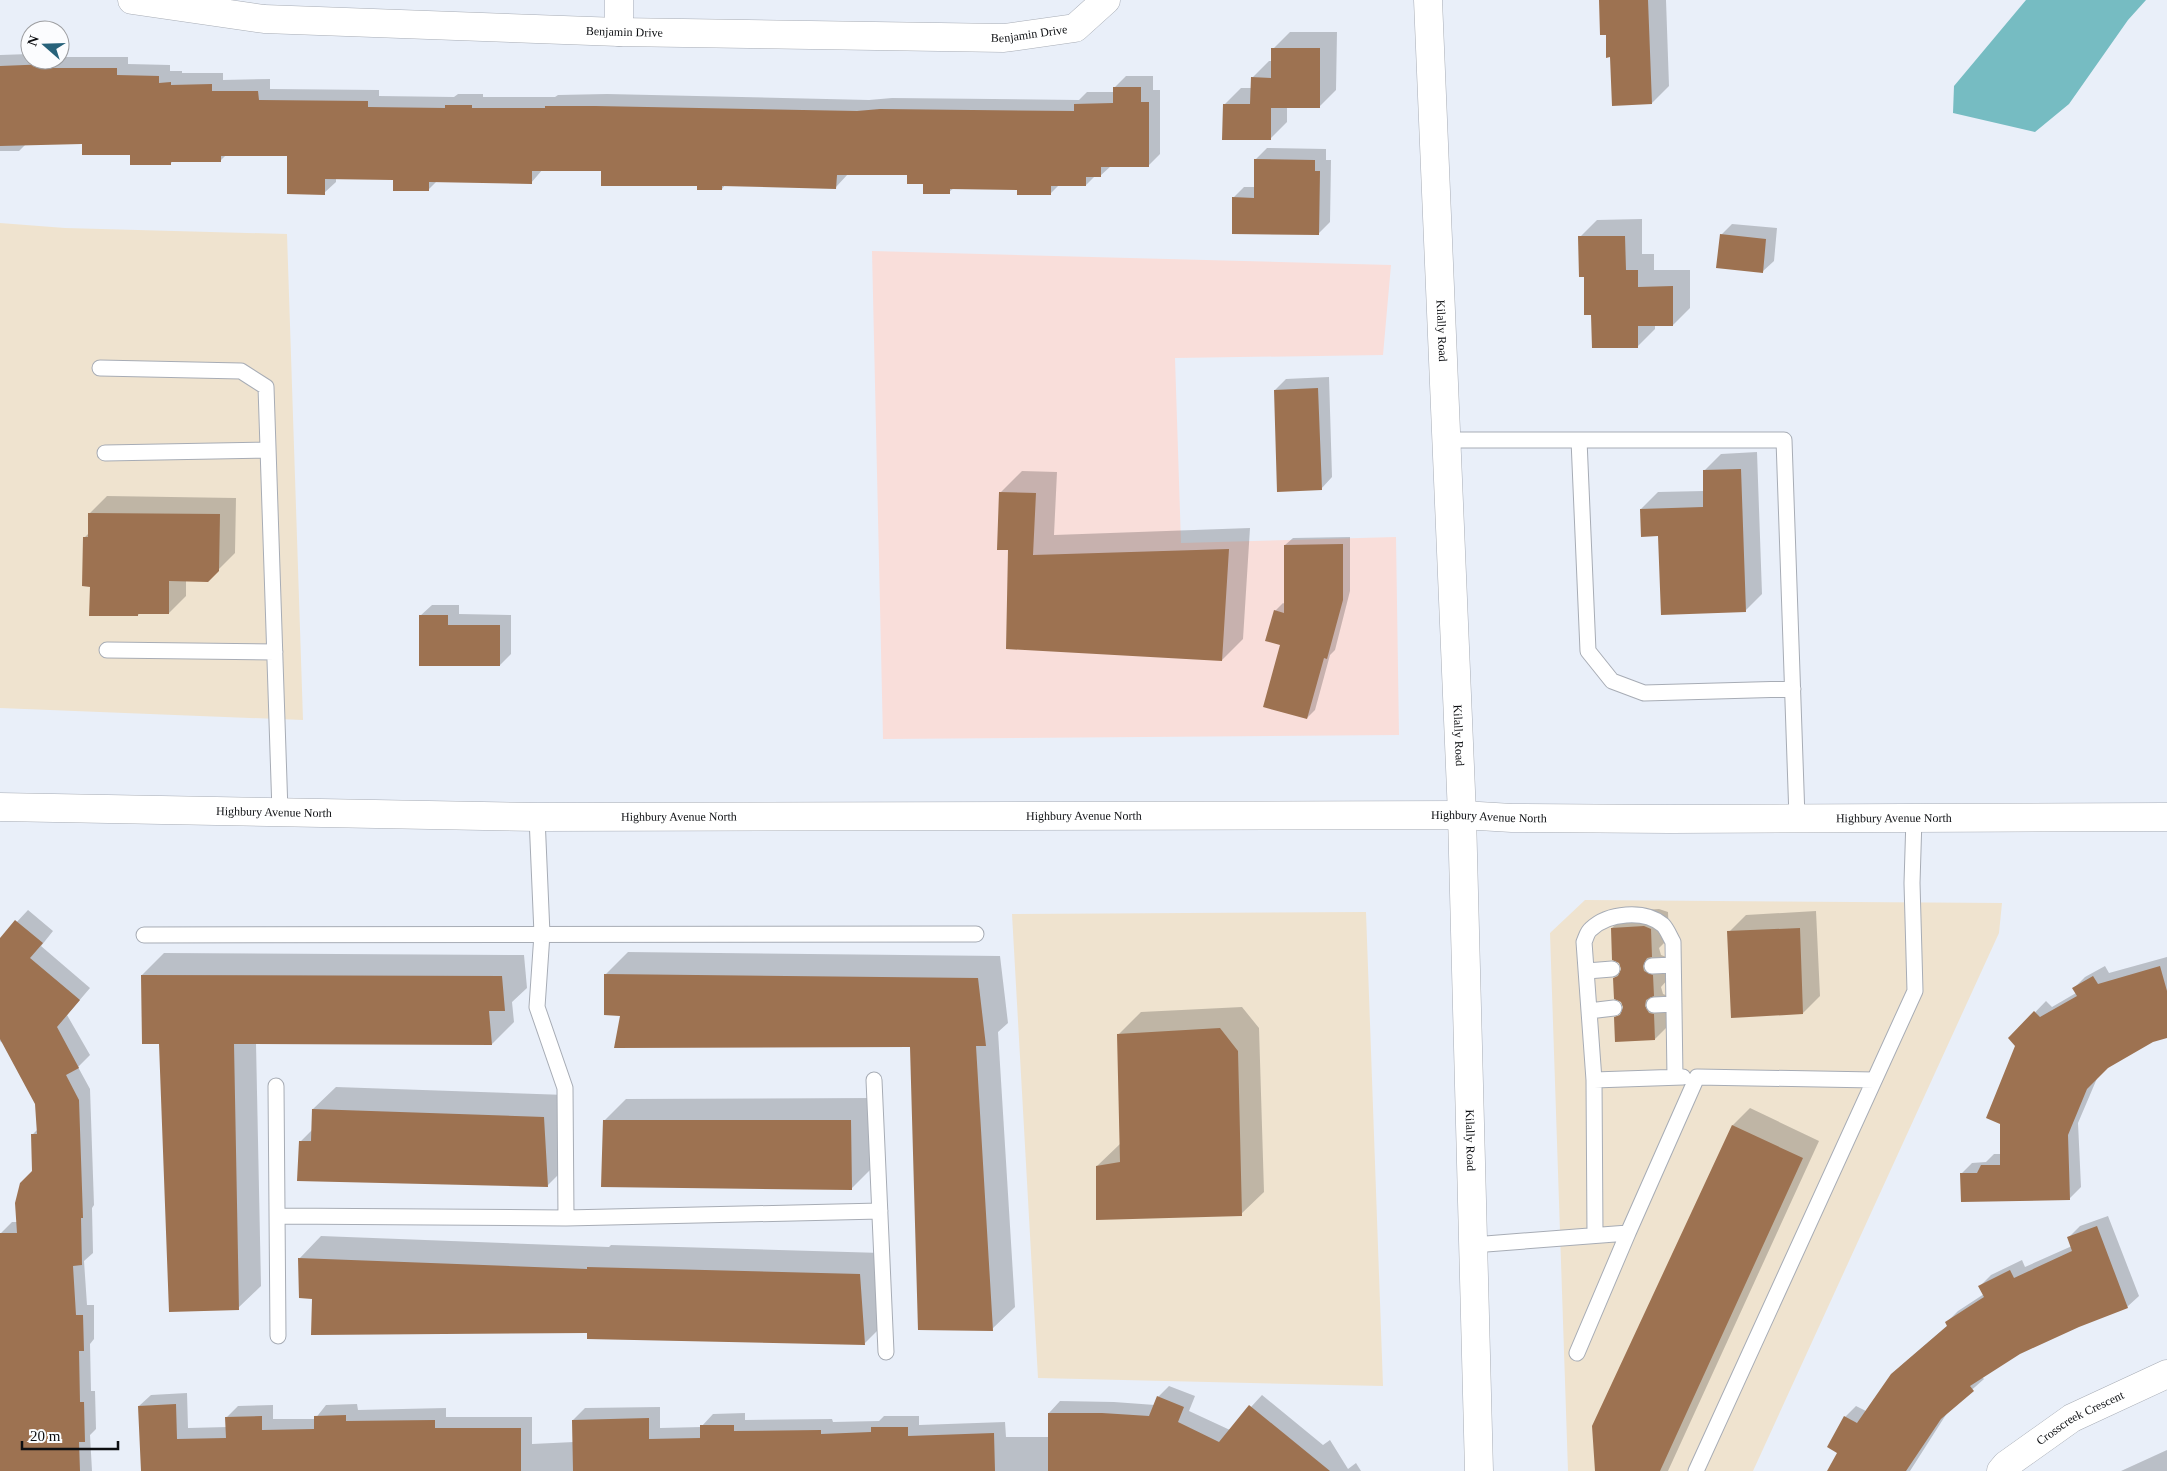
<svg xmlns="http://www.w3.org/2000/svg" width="2167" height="1471" font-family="Georgia,serif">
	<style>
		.commercial { fill: #efe3cf }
		.industrial { fill: #f9deda }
		.water { fill: #76bcc2 }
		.shadow { fill: #0003 }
		.building { fill: #9d7251 }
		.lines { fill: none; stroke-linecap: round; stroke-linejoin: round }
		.service-casing { stroke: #a7acb5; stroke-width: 17 }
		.minor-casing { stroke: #a7acb5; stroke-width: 29 }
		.tertiary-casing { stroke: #a7acb5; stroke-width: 29 }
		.secondary-casing { stroke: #a7acb5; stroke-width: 29 }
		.service { stroke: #fff; stroke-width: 15 }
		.minor { stroke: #fff; stroke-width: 28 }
		.tertiary { stroke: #fff; stroke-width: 28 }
		.secondary { stroke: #fff; stroke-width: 28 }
		.labels { text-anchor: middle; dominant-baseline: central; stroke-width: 4; stroke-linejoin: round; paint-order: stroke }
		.street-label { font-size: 12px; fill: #0d0f12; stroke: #fbfcfe }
	</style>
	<rect width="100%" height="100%" fill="#e9eff9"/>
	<path class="commercial" d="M 0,223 L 65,228 L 287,234 L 303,720 L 0,708 Z
		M 1585,900 L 2002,903 L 1999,933 L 1753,1471 L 1568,1471 L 1550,933 Z
		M 1366,912 L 1383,1386 L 1038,1378 L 1012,914 Z"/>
	<path class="industrial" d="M 872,251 L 1391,265 L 1383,355 L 1175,358 L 1181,543 L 1396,537 L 1399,735 L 883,739 Z"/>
	<path class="water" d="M 2026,0 L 2146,0 L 2128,20 L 2069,104 L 2035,132 L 1953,113 L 1954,86 Z"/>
	<path class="shadow" d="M 1601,0 L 1666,0 L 1669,86 L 1652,103 L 1611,56 Z
		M 1290,32 L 1337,32 L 1336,90 L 1319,107 L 1287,107 L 1287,122 L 1270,139 L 1224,105 L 1241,88 L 1252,88 L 1252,78 L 1269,61 L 1273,61 L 1273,49 Z
		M 60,53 L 61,57 L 128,57 L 128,64 L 170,65 L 170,71 L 182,71 L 182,73 L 223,73 L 223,80 L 270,79 L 270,89 L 379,90 L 379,96 L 454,97 L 458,94 L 483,94 L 483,97 L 555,97 L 558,95 L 607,94 L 869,100 L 892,98 L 1079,100 L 1087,92 L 1114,92 L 1114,88 L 1126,76 L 1153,76 L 1153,90 L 1160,90 L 1160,154 L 1148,166 L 1111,166 L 1100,176 L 1095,176 L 1086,185 L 1059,185 L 1050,194 L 1018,189 L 954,188 L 949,192 L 924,183 L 908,174 L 848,174 L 836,187 L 725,185 L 722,189 L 602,170 L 543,169 L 531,183 L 437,181 L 428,190 L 394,179 L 336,178 L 336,182 L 324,193 L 288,155 L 227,154 L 220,161 L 173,161 L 170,164 L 84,143 L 26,144 L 19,151 L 0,151 L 0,55 L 30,54 L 30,60 L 60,60 Z
		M 1267,148 L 1326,149 L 1326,160 L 1331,160 L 1330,222 L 1319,233 L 1233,198 L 1244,187 L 1255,187 L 1255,160 Z
		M 1642,219 L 1642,254 L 1654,254 L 1654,270 L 1690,270 L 1690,308 L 1673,325 L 1655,325 L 1655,329 L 1638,346 L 1592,314 L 1580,237 L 1597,220 Z
		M 1732,224 L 1777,228 L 1774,261 L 1762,272 L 1721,235 Z
		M 1329,377 L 1332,477 L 1321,489 L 1275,390 L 1286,379 Z
		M 1757,452 L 1762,594 L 1745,611 L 1659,535 L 1641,509 L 1658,492 L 1704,491 L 1704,471 L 1721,454 Z
		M 1022,471 L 1057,472 L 1054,535 L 1250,528 L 1243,639 L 1222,660 L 1009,549 L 1001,492 Z
		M 107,496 L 236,498 L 235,553 L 207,581 L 186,580 L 186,596 L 169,613 L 140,613 L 138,615 L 91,585 L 84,538 L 90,532 L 90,513 Z
		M 1350,537 L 1350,591 L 1335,650 L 1330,655 L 1315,710 L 1307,718 L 1281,645 L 1275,611 L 1283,603 L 1285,604 L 1285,545 L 1293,538 Z
		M 432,605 L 459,605 L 459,614 L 511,615 L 511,654 L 500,665 L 420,616 Z
		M 1659,909 L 1668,912 L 1669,938 L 1659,948 L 1661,955 L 1669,958 L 1670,977 L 1661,987 L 1663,994 L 1671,997 L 1672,1022 L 1655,1039 L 1616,1018 L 1624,1010 L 1614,979 L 1623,969 L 1612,928 L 1629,911 Z
		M 28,910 L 53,931 L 41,946 L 90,988 L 67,1015 L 90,1055 L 78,1067 L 90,1089 L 94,1205 L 92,1208 L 93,1253 L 84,1261 L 87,1305 L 94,1305 L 94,1339 L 90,1344 L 91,1391 L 95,1391 L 96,1429 L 90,1435 L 92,1471 L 0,1471 L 1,1233 L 12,1222 L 18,1222 L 33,1171 L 32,1135 L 38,1129 L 37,1104 L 5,1045 L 0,1041 L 0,940 Z
		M 1816,911 L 1820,996 L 1803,1013 L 1729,932 L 1746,915 Z
		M 628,952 L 1000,956 L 1008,1023 L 998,1032 L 1015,1307 L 992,1329 L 911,1045 L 621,1015 L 606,974 Z
		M 164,953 L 524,955 L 527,988 L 512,1002 L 514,1022 L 492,1044 L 256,1043 L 261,1286 L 238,1308 L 142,975 Z
		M 2167,957 L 2167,1037 L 2153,1041 L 2107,1067 L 2098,1076 L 2078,1123 L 2081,1187 L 2069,1199 L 1961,1174 L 1972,1163 L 1986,1162 L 1994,1154 L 2001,1154 L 2017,1046 L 2010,1038 L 2046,1001 L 2052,1007 L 2076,993 L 2074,988 L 2085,977 L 2105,966 L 2109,973 Z
		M 1242,1007 L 1259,1028 L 1264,1192 L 1241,1214 L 1097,1166 L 1120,1144 L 1119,1034 L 1141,1012 Z
		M 336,1087 L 566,1095 L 570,1163 L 547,1186 L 300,1142 L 313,1129 L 313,1109 Z
		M 873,1098 L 874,1166 L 852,1188 L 604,1121 L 626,1099 Z
		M 1750,1108 L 1819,1141 L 1668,1471 L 1596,1471 L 1594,1426 L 1733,1125 Z
		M 2108,1216 L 2139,1296 L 2127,1307 L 2079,1326 L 2019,1353 L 1982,1377 L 1984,1379 L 1949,1410 L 1910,1471 L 1829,1471 L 1839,1452 L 1845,1417 L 1856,1406 L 1866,1411 L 1892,1375 L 1904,1363 L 1948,1325 L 1947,1322 L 1958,1311 L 1984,1294 L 1980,1286 L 1991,1275 L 2022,1260 L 2025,1267 L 2072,1246 L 2068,1238 L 2080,1226 Z
		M 321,1236 L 609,1247 L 611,1245 L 882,1253 L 886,1322 L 864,1344 L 313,1298 L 299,1259 Z
		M 1169,1386 L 1195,1396 L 1189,1411 L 1230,1430 L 1262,1395 L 1323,1445 L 1330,1440 L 1348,1469 L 1356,1463 L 1361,1471 L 142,1471 L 139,1406 L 151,1395 L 187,1393 L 188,1428 L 227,1427 L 227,1417 L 238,1406 L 273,1405 L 273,1419 L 315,1419 L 326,1405 L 357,1404 L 358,1410 L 446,1408 L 446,1417 L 532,1417 L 532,1444 L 574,1442 L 573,1420 L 585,1408 L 660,1407 L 660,1428 L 701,1427 L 713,1414 L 745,1413 L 745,1420 L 832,1419 L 833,1422 L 879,1421 L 884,1416 L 919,1416 L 919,1425 L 1005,1422 L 1006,1437 L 1049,1437 L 1049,1413 L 1060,1401 L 1114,1402 L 1155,1405 L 1158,1397 Z
		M 2167,1450 L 2167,1471 L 2121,1471 Z"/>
	<path class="building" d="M 1599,0 L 1648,0 L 1652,104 L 1612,106 L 1610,57 L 1606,58 L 1606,35 L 1600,35 Z
		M 1271,48 L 1320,48 L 1320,108 L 1271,108 L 1271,140 L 1222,140 L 1223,104 L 1250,104 L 1251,77 L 1271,78 Z
		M 50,64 L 50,68 L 117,68 L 117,75 L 159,76 L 159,83 L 171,82 L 171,85 L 212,84 L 212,91 L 258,91 L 259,100 L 368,101 L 368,107 L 445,108 L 445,105 L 472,105 L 472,108 L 545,108 L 545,106 L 595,106 L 857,111 L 880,109 L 1074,111 L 1074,104 L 1113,103 L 1113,87 L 1141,87 L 1141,102 L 1149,102 L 1149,167 L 1101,167 L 1101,177 L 1086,177 L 1086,186 L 1051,186 L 1051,195 L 1017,195 L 1017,190 L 950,189 L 950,194 L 923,194 L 923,184 L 907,184 L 907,175 L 837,175 L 836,189 L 722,186 L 722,190 L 697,190 L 697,186 L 601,186 L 601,171 L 532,171 L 532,184 L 429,182 L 429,191 L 393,191 L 393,180 L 325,179 L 325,195 L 287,194 L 287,156 L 221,156 L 221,162 L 171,162 L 171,165 L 130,165 L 130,155 L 82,155 L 82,144 L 0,146 L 0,66 Z
		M 1254,159 L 1315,160 L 1315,171 L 1320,171 L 1319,235 L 1232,234 L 1232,197 L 1254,198 Z
		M 1720,234 L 1766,239 L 1763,273 L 1716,268 Z
		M 1578,236 L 1625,236 L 1626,270 L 1638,270 L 1638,287 L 1673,286 L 1673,326 L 1638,326 L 1638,348 L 1592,348 L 1591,315 L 1584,315 L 1584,277 L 1579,277 Z
		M 1318,388 L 1322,490 L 1277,492 L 1274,390 Z
		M 1741,469 L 1746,612 L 1661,615 L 1658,536 L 1641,537 L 1640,509 L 1703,507 L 1703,470 Z
		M 999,492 L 1036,493 L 1033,555 L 1229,549 L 1222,661 L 1006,649 L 1008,550 L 997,550 Z
		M 88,513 L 220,514 L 219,571 L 208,582 L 169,581 L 169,614 L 138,614 L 138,616 L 89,616 L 90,587 L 82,586 L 83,537 L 88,537 Z
		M 1343,544 L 1343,600 L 1327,659 L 1324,658 L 1307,719 L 1263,707 L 1280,645 L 1265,641 L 1274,610 L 1284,613 L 1284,545 Z
		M 419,615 L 448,615 L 448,625 L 500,625 L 500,666 L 419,666 Z
		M 15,920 L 43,943 L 30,958 L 80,1000 L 57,1027 L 79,1068 L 66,1075 L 79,1100 L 83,1218 L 81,1218 L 82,1265 L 73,1266 L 76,1315 L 83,1315 L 84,1351 L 79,1351 L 80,1402 L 84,1402 L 85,1442 L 79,1442 L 80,1471 L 0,1471 L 0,1233 L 17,1233 L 15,1203 L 20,1183 L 32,1171 L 31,1134 L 37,1134 L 35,1104 L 0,1039 L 0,938 Z
		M 1644,926 L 1651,929 L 1652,957 L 1647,958 L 1643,966 L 1644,971 L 1653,975 L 1654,996 L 1646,1000 L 1645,1006 L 1649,1013 L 1654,1014 L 1655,1040 L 1615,1042 L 1614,1017 L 1620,1015 L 1623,1007 L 1621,1002 L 1614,999 L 1613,978 L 1618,976 L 1621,969 L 1619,963 L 1612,960 L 1611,928 Z
		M 1800,928 L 1803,1014 L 1731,1018 L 1727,931 Z
		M 2160,966 L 2167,991 L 2167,1038 L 2153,1042 L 2108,1068 L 2087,1089 L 2068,1135 L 2070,1200 L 1961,1202 L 1960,1173 L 1977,1173 L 1981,1165 L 2000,1165 L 2000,1124 L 1986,1118 L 2015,1046 L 2008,1038 L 2034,1011 L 2040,1017 L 2077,996 L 2072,988 L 2093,976 L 2098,984 Z
		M 604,974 L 978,978 L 986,1046 L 976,1046 L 993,1331 L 918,1330 L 910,1047 L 614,1048 L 620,1016 L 604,1015 Z
		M 141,975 L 502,976 L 505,1011 L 489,1011 L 492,1045 L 234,1044 L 239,1310 L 169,1312 L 159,1044 L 142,1044 Z
		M 1220,1028 L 1238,1051 L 1242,1216 L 1096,1220 L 1096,1166 L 1120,1162 L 1117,1034 Z
		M 312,1109 L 544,1117 L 548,1187 L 297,1181 L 299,1141 L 311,1141 Z
		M 603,1120 L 851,1120 L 852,1190 L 601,1187 Z
		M 1732,1125 L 1803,1158 L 1660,1471 L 1595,1471 L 1592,1426 Z
		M 2097,1226 L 2128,1308 L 2079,1327 L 2020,1354 L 1970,1386 L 1974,1391 L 1941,1419 L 1906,1471 L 1827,1471 L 1837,1453 L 1827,1447 L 1844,1416 L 1857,1423 L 1891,1374 L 1947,1326 L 1945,1322 L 1984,1297 L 1978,1286 L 2010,1270 L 2014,1278 L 2072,1251 L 2067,1237 Z
		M 298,1258 L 587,1269 L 587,1267 L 860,1274 L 865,1345 L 587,1339 L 587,1333 L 311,1335 L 312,1299 L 299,1298 Z
		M 1157,1396 L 1184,1407 L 1178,1422 L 1219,1442 L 1249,1405 L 1330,1471 L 1048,1471 L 1048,1413 L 1102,1413 L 1149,1416 Z
		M 176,1404 L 177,1439 L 226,1438 L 225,1417 L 262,1416 L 262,1430 L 314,1429 L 314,1416 L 346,1415 L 346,1421 L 435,1420 L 435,1428 L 521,1428 L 521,1471 L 141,1471 L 138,1406 Z
		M 649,1418 L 649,1439 L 700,1438 L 700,1425 L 734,1425 L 734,1431 L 821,1430 L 821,1434 L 871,1432 L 871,1427 L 908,1427 L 908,1436 L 994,1433 L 995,1471 L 573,1471 L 572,1420 Z"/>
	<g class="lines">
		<g class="service-casing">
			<path id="service" d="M 100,368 L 241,371 L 266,387 L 280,812
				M 1446,440 L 1784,440 L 1797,818
				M 1579,440 L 1588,651 L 1612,681 L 1644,693 L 1793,689
				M 105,453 L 268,450
				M 107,650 L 275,652
				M 537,817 L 542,934 L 537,1007 L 565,1088 L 566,1218
				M 144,935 L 976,934
				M 1652,966 L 1673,965
				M 1587,971 L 1612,969
				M 1654,1005 L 1674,1004
				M 1589,1011 L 1614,1008
				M 874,1080 L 886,1352
				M 1594,1080 L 1584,942 C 1586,938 1587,932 1591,929 C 1608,913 1644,909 1663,925 C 1667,929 1670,937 1673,942 L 1675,1077
				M 276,1086 L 278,1336
				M 278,1216 L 566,1218 L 880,1211
				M 1595,1235 L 1594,1080 L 1683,1077
				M 1473,1245 L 1628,1233 L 1697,1077 L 1874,1080
				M 1577,1353 L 1628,1233
				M 1696,1471 L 1915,991 L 1912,883 L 1914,818"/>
		</g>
		<g class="minor-casing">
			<g id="minor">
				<path id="s1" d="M 132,0 L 264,19 L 619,32 L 1004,38 L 1075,28 L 1106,0"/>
				<path d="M 619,0 L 619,32"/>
				<path id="s2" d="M 2001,1471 L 2006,1465 L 2072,1418 L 2167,1374"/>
			</g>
		</g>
		<g class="tertiary-casing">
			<g id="tertiary">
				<path id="s3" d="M 1428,0 L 1462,815 L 1479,1471"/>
			</g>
		</g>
		<g class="secondary-casing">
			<g id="secondary">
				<path id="s4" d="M 0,807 L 537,817 L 1462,815 L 1512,818 L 1670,819 L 2167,817"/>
			</g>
		</g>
		<use href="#service" class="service"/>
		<use href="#minor" class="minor"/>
		<use href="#tertiary" class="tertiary"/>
		<use href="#secondary" class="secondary"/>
	</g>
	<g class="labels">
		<g class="street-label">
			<text stroke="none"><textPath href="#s1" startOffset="494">Benjamin Drive</textPath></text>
			<text stroke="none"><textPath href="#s1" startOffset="899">Benjamin Drive</textPath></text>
			<text stroke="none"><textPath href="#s3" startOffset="331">Kilally Road</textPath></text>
			<text stroke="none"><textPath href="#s3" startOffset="736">Kilally Road</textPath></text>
			<text stroke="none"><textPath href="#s4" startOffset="274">Highbury Avenue North</textPath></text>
			<text stroke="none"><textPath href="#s4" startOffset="1084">Highbury Avenue North</textPath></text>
			<text stroke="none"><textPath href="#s4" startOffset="679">Highbury Avenue North</textPath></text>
			<text stroke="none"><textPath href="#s4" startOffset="1489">Highbury Avenue North</textPath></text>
			<text stroke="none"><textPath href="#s4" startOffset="1894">Highbury Avenue North</textPath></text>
			<text stroke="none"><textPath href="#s3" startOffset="1141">Kilally Road</textPath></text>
			<text stroke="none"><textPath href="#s2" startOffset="96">Crosscreek Crescent</textPath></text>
		</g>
	</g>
	<g transform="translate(45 45) rotate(290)"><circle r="24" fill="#fbfcfe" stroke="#9c9da0"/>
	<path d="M0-4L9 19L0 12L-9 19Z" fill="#27627a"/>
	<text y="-8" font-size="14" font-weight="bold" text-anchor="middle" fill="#0d0f12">N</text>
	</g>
	<path d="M22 1441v8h96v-8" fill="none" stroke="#0d0f12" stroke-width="2.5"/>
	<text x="30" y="1441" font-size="15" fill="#0d0f12" stroke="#fbfcfe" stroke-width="4" paint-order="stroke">20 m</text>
</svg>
